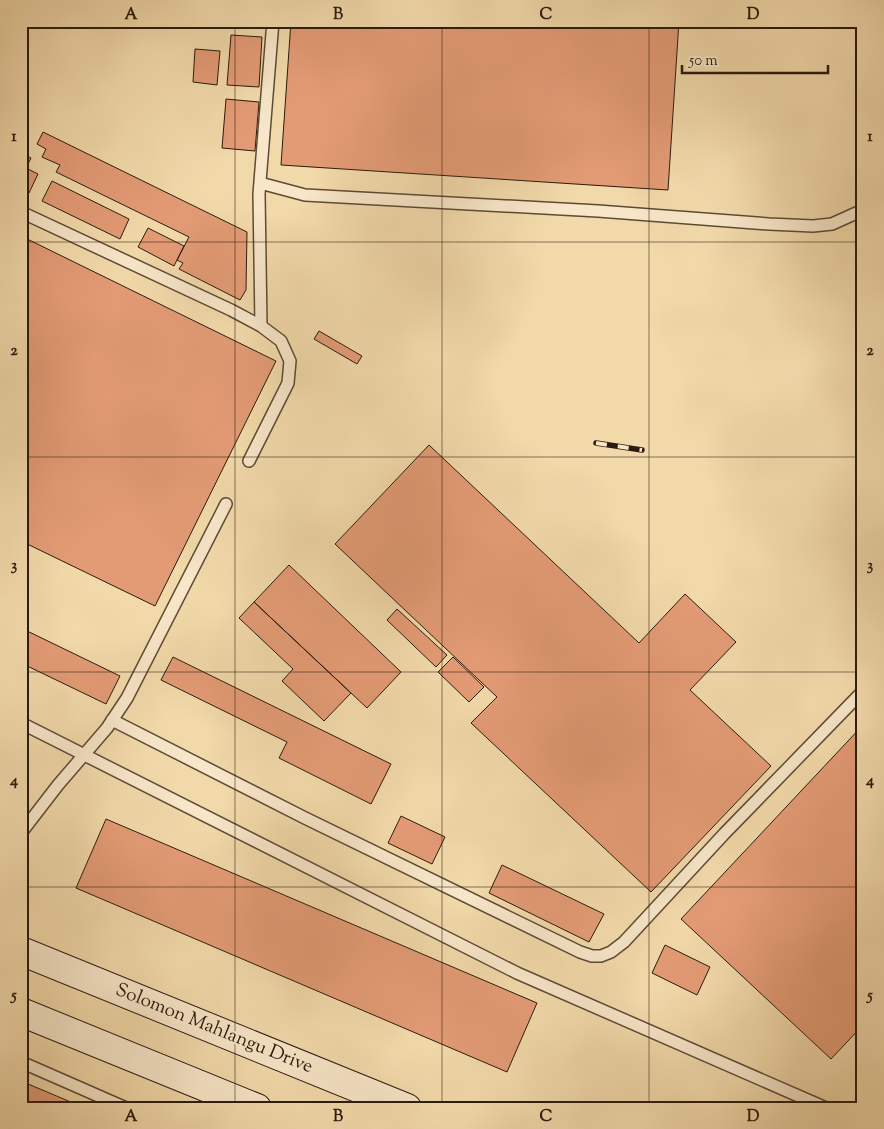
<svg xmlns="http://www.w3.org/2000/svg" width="884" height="1129" font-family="'Sorts Mill Goudy',serif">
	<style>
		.building { fill: #e39b75; stroke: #2b1b0f }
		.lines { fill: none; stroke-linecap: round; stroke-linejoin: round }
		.lane-casing { stroke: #5d4a36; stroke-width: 14 }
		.secondary-casing { stroke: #2b1b0f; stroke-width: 30 }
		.lane { stroke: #f7e6c8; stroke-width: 11 }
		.secondary { stroke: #f7e6c8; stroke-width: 28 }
		.rail-casing { stroke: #2b1b0f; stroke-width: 5.5 }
		.rail { stroke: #f7e6c8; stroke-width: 4; stroke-dasharray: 11; stroke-linecap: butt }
		.grid { fill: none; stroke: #2b1b0f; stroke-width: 1; stroke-opacity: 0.55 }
		.labels { text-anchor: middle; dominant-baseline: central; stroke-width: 4; stroke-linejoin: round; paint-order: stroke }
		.street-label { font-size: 19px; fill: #2b1b0f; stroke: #f7e6c8 }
		.neatline { fill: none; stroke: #2b1b0f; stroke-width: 2 }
		.grid-label { font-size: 16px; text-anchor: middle; font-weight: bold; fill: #2b1b0f }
	</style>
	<rect width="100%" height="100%" fill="#f2d9aa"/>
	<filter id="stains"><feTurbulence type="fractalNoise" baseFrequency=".004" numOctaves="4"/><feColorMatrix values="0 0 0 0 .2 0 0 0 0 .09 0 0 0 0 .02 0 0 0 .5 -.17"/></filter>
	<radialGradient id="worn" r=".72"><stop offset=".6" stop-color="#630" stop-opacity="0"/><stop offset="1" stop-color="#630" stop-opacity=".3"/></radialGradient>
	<path class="building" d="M 291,21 L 679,21 L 668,190 L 281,165 Z
		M 231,35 L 262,37 L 259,87 L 227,85 Z
		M 195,49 L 220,51 L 217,85 L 193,82 Z
		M 226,99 L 259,102 L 255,151 L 222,148 Z
		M 43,132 L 247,232 L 246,290 L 240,300 L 179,269 L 183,263 L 177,260 L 189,237 L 56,172 L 60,165 L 42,157 L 46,149 L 37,144 Z
		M 21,153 L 31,158 L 26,168 L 38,174 L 29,193 L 21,190 Z
		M 52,181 L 129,219 L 120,239 L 42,201 Z
		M 148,228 L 184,246 L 174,266 L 138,247 Z
		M 21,236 L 276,361 L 155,606 L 21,541 Z
		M 319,331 L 362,356 L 357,364 L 314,339 Z
		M 429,445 L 639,643 L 685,594 L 736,642 L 690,690 L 771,766 L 651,892 L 471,723 L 497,697 L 335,544 Z
		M 289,565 L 401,672 L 367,708 L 254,602 Z
		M 254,602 L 351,693 L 324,721 L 282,681 L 293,669 L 239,618 Z
		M 397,609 L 447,655 L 436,667 L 387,620 Z
		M 21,628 L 120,676 L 106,704 L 21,663 Z
		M 173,657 L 391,764 L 371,804 L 279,758 L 287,742 L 161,680 Z
		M 453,657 L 484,687 L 469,702 L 438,672 Z
		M 863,725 L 863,1025 L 831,1059 L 681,919 Z
		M 401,816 L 445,837 L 432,864 L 388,843 Z
		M 106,819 L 537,1003 L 507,1072 L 76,888 Z
		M 502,865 L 604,914 L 589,942 L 489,893 Z
		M 665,945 L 710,967 L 697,995 L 652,973 Z
		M 21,1081 L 85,1108 L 21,1108 Z"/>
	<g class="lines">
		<g class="lane-casing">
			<path id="lane" d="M 260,183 L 305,195 L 598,211 L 769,224 L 813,226 L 832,224 L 863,210
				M 21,212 L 231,310 L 261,326 L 281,341 L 290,361 L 288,383 L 249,461
				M 261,326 L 259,194 L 273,21
				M 112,720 L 305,818 L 580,952 L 592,956 L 601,956 L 611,952 L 624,942 L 724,834 L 863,691
				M 21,723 L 517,973 L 826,1108
				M 21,833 L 58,785 L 107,728 L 127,698 L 226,504
				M 21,1062 L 126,1108"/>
		</g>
		<g class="secondary-casing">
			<path id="secondary" d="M 21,951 L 407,1108
				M 21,1012 L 257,1108"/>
		</g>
		<use href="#lane" class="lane"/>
		<use href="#secondary" class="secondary"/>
		<g class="rail-casing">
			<path id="rail" d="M 596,443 L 642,450"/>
		</g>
		<use href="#rail" class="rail"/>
	</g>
	<path class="grid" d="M 235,21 L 235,1108M 442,21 L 442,1108M 649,21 L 649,1108M 21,242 L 863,242M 21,457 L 863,457M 21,672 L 863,672M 21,887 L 863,887"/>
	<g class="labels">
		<g class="street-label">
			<text transform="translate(214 1029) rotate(22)">Solomon Mahlangu Drive</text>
		</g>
	</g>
	<rect width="884" height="1129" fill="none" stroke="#f2d9aa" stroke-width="55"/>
	<path d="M682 65v8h146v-8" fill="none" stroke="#2b1b0f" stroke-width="2.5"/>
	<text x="689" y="65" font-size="15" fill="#2b1b0f" stroke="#f7e6c8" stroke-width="4" paint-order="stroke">50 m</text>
	<rect x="28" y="28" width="828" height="1074" class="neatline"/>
	<g class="grid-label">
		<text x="131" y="19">A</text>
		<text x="338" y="19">B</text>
		<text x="546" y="19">C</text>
		<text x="753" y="19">D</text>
		<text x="14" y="141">1</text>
		<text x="870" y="141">1</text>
		<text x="14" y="355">2</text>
		<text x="870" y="355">2</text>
		<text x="14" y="570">3</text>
		<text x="870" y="570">3</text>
		<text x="14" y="785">4</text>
		<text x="870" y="785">4</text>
		<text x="14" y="1000">5</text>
		<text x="870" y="1000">5</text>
		<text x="131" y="1121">A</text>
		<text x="338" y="1121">B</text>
		<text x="546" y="1121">C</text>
		<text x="753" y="1121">D</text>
	</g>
	<rect width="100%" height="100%" filter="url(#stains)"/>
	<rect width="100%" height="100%" fill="url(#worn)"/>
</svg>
